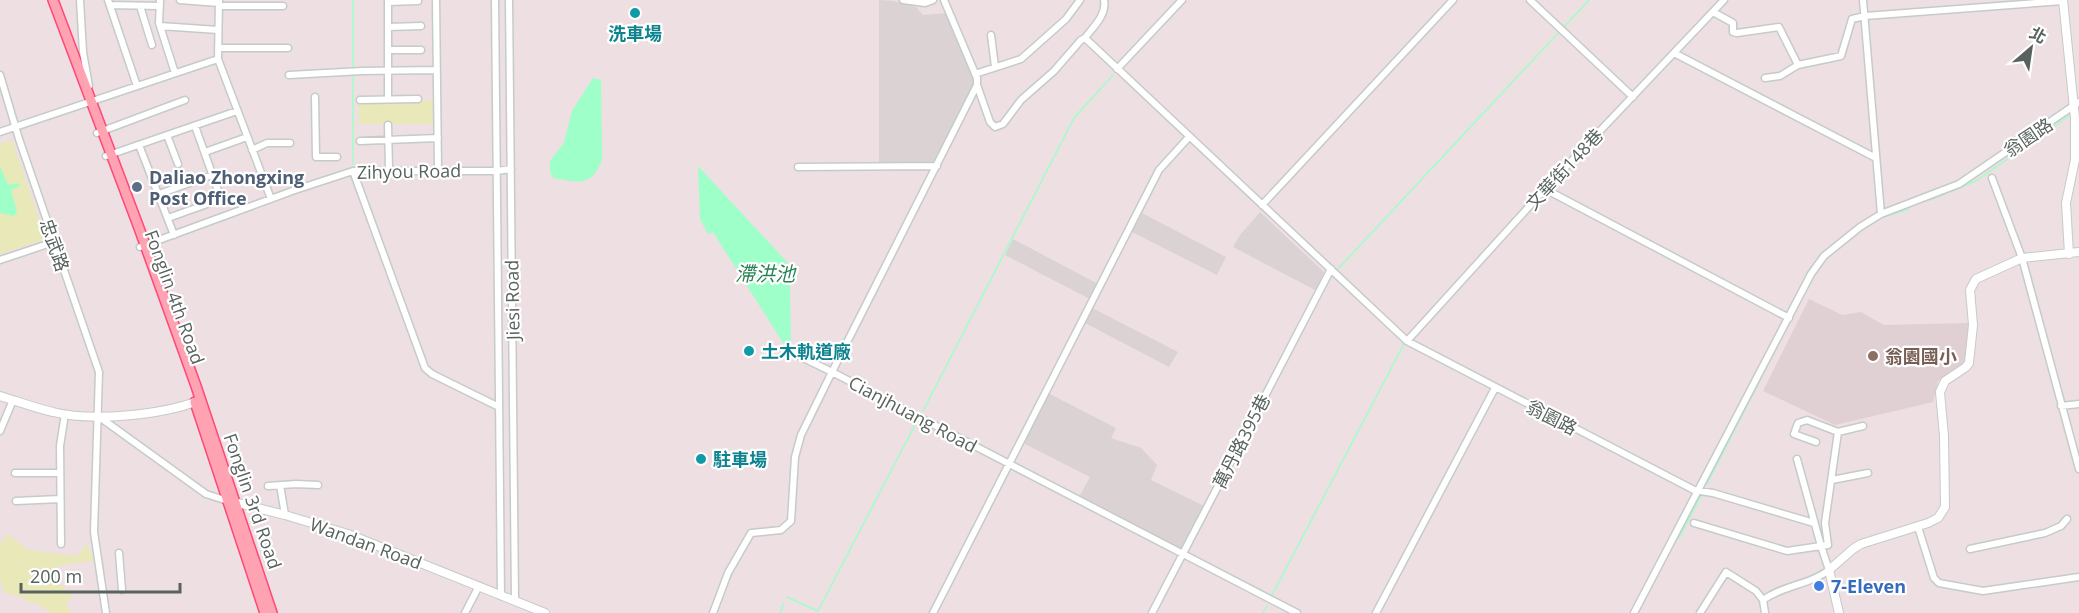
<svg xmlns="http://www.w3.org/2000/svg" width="2079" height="613" font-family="'Open Sans','Noto Sans TC',sans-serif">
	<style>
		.industrial { fill: #dbd2d4 }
		.education { fill: #e0d0d4 }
		.green { fill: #e8e8b9 }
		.water { fill: #9effc8 }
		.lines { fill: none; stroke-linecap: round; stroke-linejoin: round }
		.stream { stroke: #9effc8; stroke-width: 1.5 }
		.minor-casing { stroke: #c4ccc9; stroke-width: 9 }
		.tertiary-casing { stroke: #c4ccc9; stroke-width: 10 }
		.primary-casing { stroke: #ff477a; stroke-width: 12 }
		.minor { stroke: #fff; stroke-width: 6 }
		.tertiary { stroke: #fff; stroke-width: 8 }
		.primary { stroke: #ffa3b2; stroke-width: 9 }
		.culture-dot { fill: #0f9aa8; stroke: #fff; stroke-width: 2 }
		.service-dot { fill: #5c6f8a; stroke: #fff; stroke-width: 2 }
		.education-dot { fill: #8d6e63; stroke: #fff; stroke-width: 2 }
		.shop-dot { fill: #3f7fe0; stroke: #fff; stroke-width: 2 }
		.labels { text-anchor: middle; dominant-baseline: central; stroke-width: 4.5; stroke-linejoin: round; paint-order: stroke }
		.culture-label { font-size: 18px; font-weight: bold; fill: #0d838f; stroke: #fff; text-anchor: start }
		.street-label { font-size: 18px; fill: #58625e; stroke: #fff }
		.service-label { font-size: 18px; font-weight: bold; fill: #4e5e75; stroke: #fff; text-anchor: start }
		.education-label { font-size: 18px; font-weight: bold; fill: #785e54; stroke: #fff; text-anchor: start }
		.shop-label { font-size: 18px; font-weight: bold; fill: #366cbe; stroke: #fff; text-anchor: start }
		.water-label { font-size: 20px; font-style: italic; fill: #278255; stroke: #fff }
	</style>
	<rect width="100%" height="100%" fill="#eddfe2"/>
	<path class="industrial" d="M 879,0 L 893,1 L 916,7 L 923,15 L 948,13 L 973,76 L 973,91 L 936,164 L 879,165 Z
		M 1260,212 L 1324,272 L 1317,291 L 1233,247 L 1240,235 Z
		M 1142,213 L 1226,257 L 1217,275 L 1132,232 Z
		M 1013,239 L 1098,284 L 1090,299 L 1005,255 Z
		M 1092,308 L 1178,352 L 1169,367 L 1085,323 Z
		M 1048,393 L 1116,428 L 1111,438 L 1141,448 L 1157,465 L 1151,480 L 1206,507 L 1184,552 L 1079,497 L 1090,477 L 1023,443 Z"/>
	<path class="education" d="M 1809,299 L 1842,315 L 1861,312 L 1884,325 L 1968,323 L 1967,348 L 1964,364 L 1938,381 L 1933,402 L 1835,425 L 1763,391 Z"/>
	<path class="green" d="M 358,101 L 434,101 L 435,124 L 359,124 Z
		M 12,140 L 46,239 L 0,254 L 0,144 Z
		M 8,534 L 28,550 L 77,556 L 87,544 L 94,561 L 57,566 L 61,585 L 72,596 L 66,606 L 73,613 L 52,613 L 36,603 L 31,604 L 22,597 L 5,593 L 0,582 L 0,544 Z"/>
	<path class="water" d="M 593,78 L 601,80 L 602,160 C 591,188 578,182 553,178 L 550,172 L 550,161 L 564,143 L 572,111 Z
		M 0,166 L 8,185 L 18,183 L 20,186 L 11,190 L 17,212 L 14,216 L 0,213 Z
		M 698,166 L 787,262 L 790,287 L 791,346 L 787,349 L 713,232 L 708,234 L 700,219 Z"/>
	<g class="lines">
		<path class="stream" d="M 1563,28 L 1589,0
			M 353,71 L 353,0
			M 2078,109 L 2079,109
			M 353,164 L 353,75
			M 1930,200 L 1976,181 L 2070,115
			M 1878,219 L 1908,209
			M 1336,271 L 1560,31
			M 1386,317 L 1405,335 L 1405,337
			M 923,411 L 1074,118 L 1113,75
			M 1707,484 L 1809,284
			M 1679,538 L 1702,494
			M 1272,595 L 1405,342
			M 787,597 L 818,611 L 916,423
			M 780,613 L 784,603
			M 1263,613 L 1267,606"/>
		<g class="minor-casing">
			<path id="minor" d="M 80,0 L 83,52 L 89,86
				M 108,0 L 137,86
				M 160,0 L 159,23 L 175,73
				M 180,0 L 219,3
				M 219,0 L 218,59 L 271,199
				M 388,0 L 388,99
				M 436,0 L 438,170
				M 495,0 L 501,596
				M 509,0 L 515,601
				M 903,0 L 925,3 L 933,0
				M 944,0 L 977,78 L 977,85 L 832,372 L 1297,613
				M 1530,0 L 1633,97
				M 1863,0 L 1881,214
				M 388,2 L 418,1
				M 110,5 L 160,6
				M 140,6 L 152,45
				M 219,6 L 283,6
				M 1713,12 L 1733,23 L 1733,32 L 1737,33 L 1779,27 L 1798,65 L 1841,56 L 1852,19 L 1865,16 L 2063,1
				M 160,26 L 218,30
				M 388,27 L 421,26
				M 991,35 L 995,67
				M 1085,38 C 1093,27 1107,15 1104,0
				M 218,48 L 288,48
				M 388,50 L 421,50
				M 1674,53 L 1876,158
				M 1117,69 L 1182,0
				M 975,74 L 1021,59 L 1066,19 L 1080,0
				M 0,75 L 19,139 L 99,372 L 94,532 L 106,613
				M 289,75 L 362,71 L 436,70
				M 1765,78 L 1780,76 L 1798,65
				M 977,85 L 990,122 L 995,127 L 1003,124 L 1021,100 L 1054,71 L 1081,40 L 1085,38 L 1407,341 L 1694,490 L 1713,493 L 1814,523
				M 315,97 L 316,157 L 337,157
				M 360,100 L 418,99
				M 388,125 L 389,169
				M 0,132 L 218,59
				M 97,133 L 185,100
				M 167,135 L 178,164
				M 360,141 L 438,138
				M 139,145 L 174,235
				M 252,150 L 267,143 L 290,143
				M 205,152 L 247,137
				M 106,156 L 237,111
				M 798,167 L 937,166
				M 353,171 L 425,368 L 432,374 L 499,407
				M 1992,178 L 2022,258 L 2079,469
				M 1545,189 L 1789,318
				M 159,194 L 212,175
				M 1262,205 L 1453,0
				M 168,218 L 221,199 L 195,126
				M 140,247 L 295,190 L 353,171 L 497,171 L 511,169
				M 0,260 L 54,242
				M 1407,341 L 1545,189 L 1724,0
				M 2061,406 L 2079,404
				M 98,416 L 206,494 L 228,501
				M 0,431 L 13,400
				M 1816,442 L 1794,434 L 1798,423 L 1807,420 L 1838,432 L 1863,426
				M 15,473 L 60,473
				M 1832,480 L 1868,473
				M 280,485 L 285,515
				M 268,486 L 296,484 L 318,485
				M 16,501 L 60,499
				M 1694,523 L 1787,551 L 1821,546 L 1797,459
				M 1918,527 L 1934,578 L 1939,583 L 1983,591 L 2079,577
				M 61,544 L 60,446 L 65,414
				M 1970,549 L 2045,533 L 2061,526 L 2067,519
				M 119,553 L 122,590
				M 465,613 L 479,586
				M 713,613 L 728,573 L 751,533 L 781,530 L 791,521 L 795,457 L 801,435 L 832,372 L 793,353
				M 933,613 L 1159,170 L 1189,137
				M 1152,613 L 1331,269
				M 1376,613 L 1495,388
				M 1634,613 L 1811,274 L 1824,256 L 1860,227 L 1881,214 L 1959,184 L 2079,102
				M 1700,613 L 1726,572 L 1756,591 L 1763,600
				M 1765,613 L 1763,600 C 1783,585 1810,585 1829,570 L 1821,546 L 1828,545 L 1825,523 L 1838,432"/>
		</g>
		<g class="tertiary-casing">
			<path id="tertiary" d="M 2063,0 L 2075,118 L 2075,160 L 2066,203 L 2069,254
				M 0,396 C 17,401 35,408 53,412 C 92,422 161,415 198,401
				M 230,501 L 285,515 L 348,534 L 545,613
				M 1839,613 L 1829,570 L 1853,549 L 1861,544 L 1928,523 L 1938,518 L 1945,507 L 1944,436 L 1940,392 L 1945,381 L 1966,367 L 1969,363 L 1973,325 L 1970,290 L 1976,279 L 2022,258 L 2079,252"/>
		</g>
		<g class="primary-casing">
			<path id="primary" d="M 53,0 L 139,228 L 196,386 L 272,613
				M 195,402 L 265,613"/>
		</g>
		<use href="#minor" class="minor"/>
		<use href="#tertiary" class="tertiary"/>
		<use href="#primary" class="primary"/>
	</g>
	<g class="culture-dot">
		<circle cx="635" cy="13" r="6"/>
		<circle cx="749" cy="351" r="6"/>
		<circle cx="701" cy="459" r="6"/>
	</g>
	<circle class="service-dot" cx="137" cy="187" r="6"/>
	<circle class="education-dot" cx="1873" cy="356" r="6"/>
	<circle class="shop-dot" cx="1819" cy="586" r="6"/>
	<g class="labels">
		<g class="culture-label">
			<text x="635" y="33" text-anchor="middle">洗車場</text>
			<text x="761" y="351">土木軌道廠</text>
			<text x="713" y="459">駐車場</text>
		</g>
		<g class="street-label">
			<text transform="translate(2028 137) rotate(-34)">翁園路</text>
			<text transform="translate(1564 169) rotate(-47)">文華街148巷</text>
			<text transform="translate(409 171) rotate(-1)">Zihyou Road</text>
			<text transform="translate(55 245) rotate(71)">忠武路</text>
			<text transform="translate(175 297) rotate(70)">Fonglin 4th Road</text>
			<text transform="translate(512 300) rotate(-91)">Jiesi Road</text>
			<text transform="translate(913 414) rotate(28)">Cianjhuang Road</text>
			<text transform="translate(1552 417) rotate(27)">翁園路</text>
			<text transform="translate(1241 441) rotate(-63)">萬丹路395巷</text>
			<text transform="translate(253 501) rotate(71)">Fonglin 3rd Road</text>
			<text transform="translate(366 543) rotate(20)">Wandan Road</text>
		</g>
		<g class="service-label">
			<text x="149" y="177">Daliao Zhongxing<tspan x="149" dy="21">Post Office</tspan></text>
		</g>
		<g class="education-label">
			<text x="1885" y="356">翁園國小</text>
		</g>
		<g class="shop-label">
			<text x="1831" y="586">7-Eleven</text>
		</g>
		<g class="water-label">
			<text x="765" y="273">滯洪池</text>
		</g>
	</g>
	<g transform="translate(2031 48) rotate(29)" stroke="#ffffff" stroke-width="4.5" paint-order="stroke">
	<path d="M0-4.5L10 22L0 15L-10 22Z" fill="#58625e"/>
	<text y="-9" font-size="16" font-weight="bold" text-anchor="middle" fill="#58625e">北</text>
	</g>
	<path d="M21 583v9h159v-9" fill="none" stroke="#58625e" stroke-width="3"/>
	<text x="30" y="583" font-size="18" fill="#58625e" stroke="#ffffff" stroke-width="4.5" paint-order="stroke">200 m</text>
</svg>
